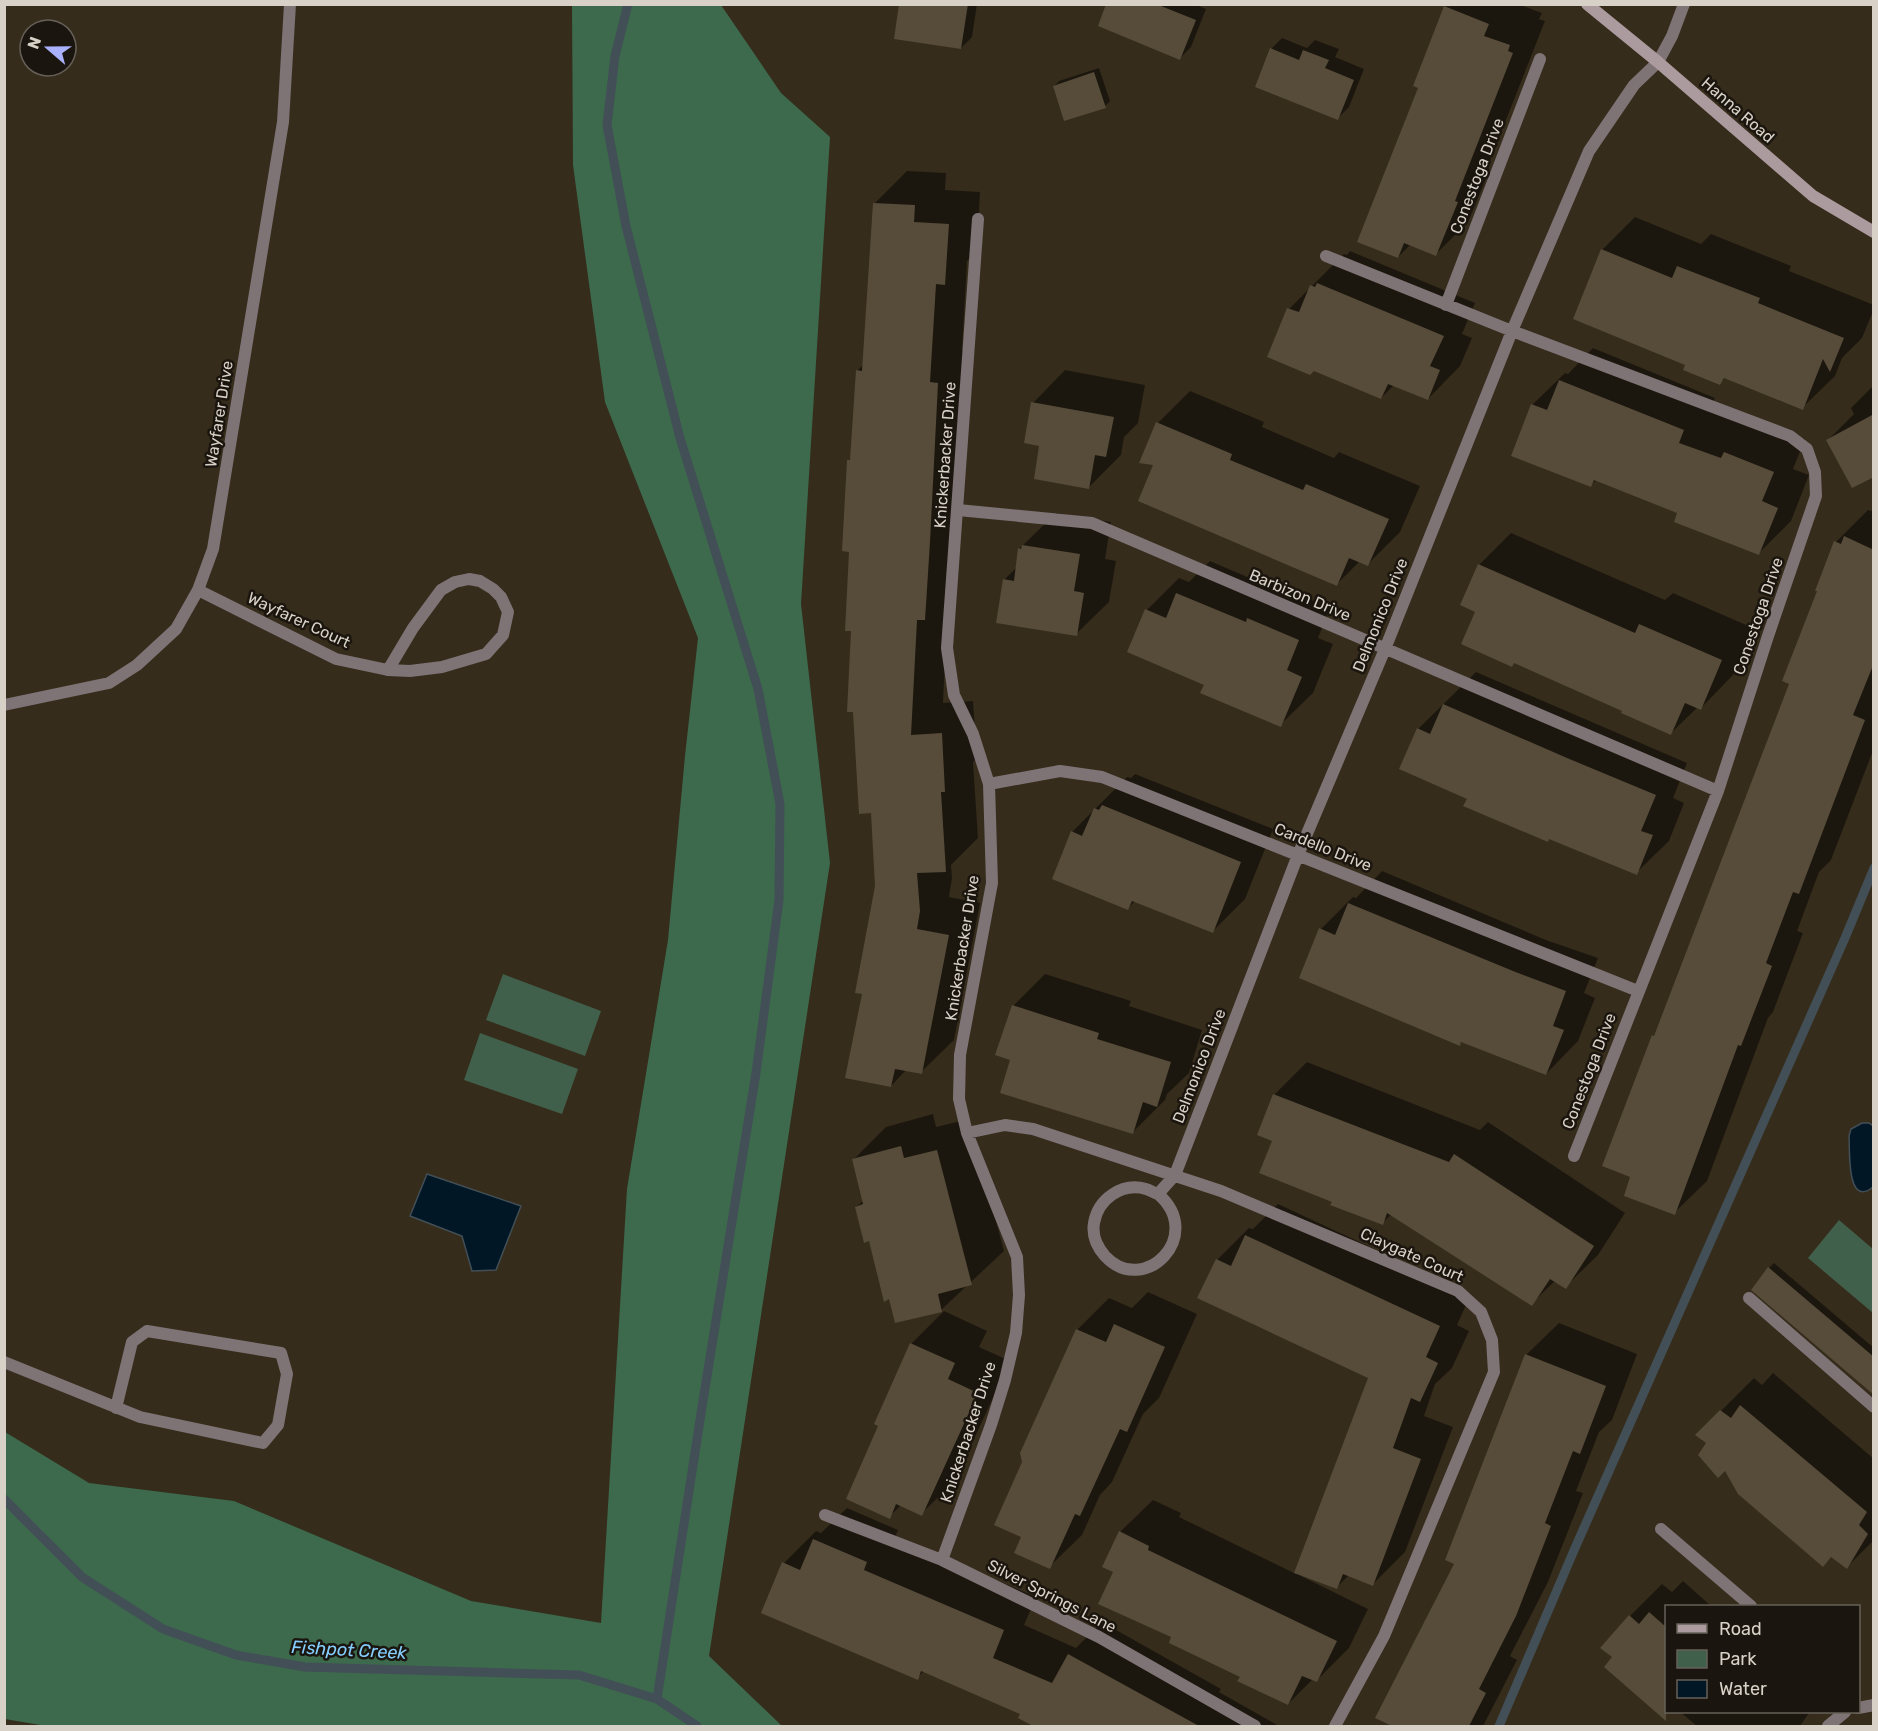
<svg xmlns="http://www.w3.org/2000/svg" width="1878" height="1731" font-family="Rubik,sans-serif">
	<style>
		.green { fill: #41604b }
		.forest { fill: #3d6a4d }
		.water { fill: #011726; stroke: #424f56; stroke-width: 1.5 }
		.shadow { fill: #0007 }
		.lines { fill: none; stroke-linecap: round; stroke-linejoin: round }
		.stream { stroke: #424f56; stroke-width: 9 }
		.building { fill: #574c3a }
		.lane { stroke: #7e7375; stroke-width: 12 }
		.street { stroke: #7e7375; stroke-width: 12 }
		.secondary { stroke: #ab9a9e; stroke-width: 12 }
		.labels { text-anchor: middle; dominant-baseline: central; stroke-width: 5; stroke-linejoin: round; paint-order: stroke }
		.street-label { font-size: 16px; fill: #d8d1c7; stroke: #1a150e }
		.water-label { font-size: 18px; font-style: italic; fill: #85cefe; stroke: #1a150e }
	</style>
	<rect width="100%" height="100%" fill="#362c1b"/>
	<path class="green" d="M 503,974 L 601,1011 L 585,1056 L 486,1020 Z
		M 480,1033 L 578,1069 L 562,1114 L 464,1080 Z
		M 1839,1220 L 1873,1249 L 1873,1313 L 1808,1258 Z"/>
	<path class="forest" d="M 572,5 L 721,5 L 781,93 L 830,137 L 801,604 L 830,863 L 709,1656 L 782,1726 L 46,1726 L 5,1719 L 5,1432 L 89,1483 L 234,1501 L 471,1601 L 601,1623 L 627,1189 L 668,940 L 685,756 L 698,638 L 605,402 L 573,165 Z"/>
	<path class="water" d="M 1862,1123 L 1869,1123 L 1873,1126 L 1873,1187 C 1846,1209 1850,1148 1849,1136 L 1851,1129 Z
		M 427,1174 L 521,1206 L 496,1270 L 472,1271 L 462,1236 L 410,1216 Z"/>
	<path class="shadow" d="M 901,4 L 977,4 L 972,37 L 961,48 Z
		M 1108,4 L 1194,4 L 1206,9 L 1191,47 L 1180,58 Z
		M 1447,4 L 1518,4 L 1542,13 L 1539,19 L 1545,21 L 1487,168 L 1490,169 L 1468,222 L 1436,254 L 1411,244 L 1398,257 L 1420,87 L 1445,7 Z
		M 1282,38 L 1307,48 L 1315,40 L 1339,49 L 1335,57 L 1364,69 L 1349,107 L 1338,118 L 1271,49 Z
		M 1099,68 L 1110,101 L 1105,106 L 1054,86 L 1059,81 Z
		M 907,171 L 946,173 L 945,190 L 980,192 L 977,251 L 967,261 L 962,350 L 970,351 L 948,596 L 943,703 L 973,701 L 977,758 L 973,762 L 978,838 L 951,865 L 952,878 L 949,897 L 980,903 L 954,1040 L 921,1072 L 907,1069 L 891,1086 L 864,993 L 877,886 L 872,811 L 853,630 L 848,461 L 851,458 L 857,371 L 864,364 L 874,204 Z
		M 1635,217 L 1701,244 L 1711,234 L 1791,266 L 1789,271 L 1874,305 L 1874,309 L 1862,338 L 1842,358 L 1835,376 L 1802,408 L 1726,377 L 1720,383 L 1686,365 L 1602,250 Z
		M 1350,251 L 1475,303 L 1462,334 L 1472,338 L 1460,366 L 1428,399 L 1394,385 L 1381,398 L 1289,309 L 1344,254 L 1347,255 Z
		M 1593,348 L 1715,398 L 1710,410 L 1757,421 L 1805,439 L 1793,469 L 1809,475 L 1791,521 L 1759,553 L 1679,512 L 1597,479 L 1590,486 L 1532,405 L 1565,373 L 1568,374 Z
		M 1065,370 L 1145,385 L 1138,423 L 1124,437 L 1121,455 L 1089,487 L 1041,444 L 1033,403 Z
		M 1874,385 L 1874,475 L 1828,440 L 1854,414 L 1851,408 Z
		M 1190,391 L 1264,422 L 1262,427 L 1334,458 L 1339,452 L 1420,486 L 1400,532 L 1368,564 L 1360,561 L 1336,585 L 1155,464 L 1158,423 Z
		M 1874,509 L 1874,748 L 1831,860 L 1819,872 L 1797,931 L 1803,933 L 1773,1012 L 1768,1018 L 1707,1181 L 1674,1213 L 1632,1176 L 1653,1036 L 1657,1032 L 1791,683 L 1836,542 L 1868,510 L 1871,511 Z
		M 1056,513 L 1111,522 L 1105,559 L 1116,561 L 1109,602 L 1076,634 L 1004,580 L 1017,567 L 1019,549 Z
		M 1511,533 L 1665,600 L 1673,593 L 1753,628 L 1733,675 L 1701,708 L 1698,707 L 1671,733 L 1624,710 L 1477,611 L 1479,565 Z
		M 1210,561 L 1278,590 L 1281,587 L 1330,608 L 1318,638 L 1333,644 L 1313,693 L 1280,725 L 1206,684 L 1147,610 L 1179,578 L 1189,582 Z
		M 1476,672 L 1687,763 L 1673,798 L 1684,803 L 1669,841 L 1636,873 L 1550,838 L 1547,841 L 1469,798 L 1418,729 Z
		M 1135,774 L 1273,829 L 1245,899 L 1213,931 L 1135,901 L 1128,908 L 1072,832 L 1127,777 L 1131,778 Z
		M 1382,871 L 1546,940 L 1598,958 L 1584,993 L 1595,998 L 1578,1041 L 1546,1074 L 1463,1041 L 1459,1045 L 1321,929 L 1353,897 L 1356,898 Z
		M 1045,974 L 1131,1001 L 1129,1006 L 1202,1030 L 1189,1073 L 1167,1094 L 1165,1100 L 1133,1132 L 1012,1059 L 1013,1006 Z
		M 1307,1062 L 1480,1130 L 1488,1122 L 1625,1213 L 1598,1255 L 1565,1287 L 1555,1281 L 1531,1304 L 1392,1214 L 1382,1223 L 1333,1201 L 1274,1140 L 1274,1095 Z
		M 933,1114 L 936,1127 L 969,1119 L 1004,1251 L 941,1310 L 890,1296 L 870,1239 L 856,1207 L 864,1200 L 854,1159 L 886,1127 Z
		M 1278,1204 L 1471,1294 L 1457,1325 L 1469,1331 L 1452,1368 L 1435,1384 L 1424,1416 L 1453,1427 L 1405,1552 L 1373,1584 L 1349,1575 L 1337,1587 L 1302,1574 L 1301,1576 L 1368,1609 L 1349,1648 L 1316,1681 L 1313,1679 L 1288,1704 L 1173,1637 L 1115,1571 L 1120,1532 L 1153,1500 L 1181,1513 L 1179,1517 L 1296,1574 L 1370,1377 L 1217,1260 L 1249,1228 L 1253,1229 Z
		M 1774,1263 L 1874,1348 L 1874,1393 L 1769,1268 Z
		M 1148,1292 L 1197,1314 L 1159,1398 L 1143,1414 L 1112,1482 L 1100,1495 L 1082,1535 L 1049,1567 L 1023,1536 L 1024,1462 L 1077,1330 L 1109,1298 L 1132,1308 Z
		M 944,1311 L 987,1331 L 979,1347 L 1010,1361 L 954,1482 L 921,1514 L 901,1505 L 889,1517 L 880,1425 L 911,1344 Z
		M 1559,1323 L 1637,1354 L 1612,1420 L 1599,1432 L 1576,1491 L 1583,1493 L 1548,1582 L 1510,1656 L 1517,1660 L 1483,1726 L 1395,1726 L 1377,1717 L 1456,1563 L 1526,1355 Z
		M 1773,1373 L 1874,1459 L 1874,1540 L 1847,1567 L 1697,1435 L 1754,1378 L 1762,1385 Z
		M 847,1508 L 898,1530 L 895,1537 L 1036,1597 L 1024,1625 L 1076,1648 L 1102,1622 L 1221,1689 L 1219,1692 L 1279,1726 L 1036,1726 L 1020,1717 L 1023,1713 L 924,1671 L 917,1678 L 784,1563 L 816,1531 L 821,1533 Z
		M 1683,1581 L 1711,1606 L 1666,1606 L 1666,1687 L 1649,1704 L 1614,1657 L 1630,1616 L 1662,1584 L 1672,1592 Z
		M 1680,1712 L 1807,1712 L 1809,1713 L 1800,1726 L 1697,1726 Z"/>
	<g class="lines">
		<path class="stream" d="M 628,4 L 615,56 L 607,125 L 626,226 L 680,438 L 758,689 L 780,804 L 779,900 L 756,1073 L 702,1407 L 657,1699
			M 4,1499 L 82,1577 L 163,1629 L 236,1655 L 305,1667 L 579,1675 L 657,1699 L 697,1726
			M 1499,1726 L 1575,1548 L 1845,938 L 1874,868"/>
	</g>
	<path class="building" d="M 899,4 L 968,4 L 961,49 L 894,39 Z
		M 1106,4 L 1156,4 L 1196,20 L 1180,60 L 1098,26 Z
		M 1444,6 L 1489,24 L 1484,36 L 1510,45 L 1508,51 L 1513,53 L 1455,201 L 1458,202 L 1436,256 L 1404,243 L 1398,258 L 1357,242 L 1418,88 L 1413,86 Z
		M 1270,48 L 1299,60 L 1303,50 L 1329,60 L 1325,68 L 1354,80 L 1338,120 L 1255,87 Z
		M 1094,72 L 1106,108 L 1064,121 L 1053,86 Z
		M 873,203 L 915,205 L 914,222 L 949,224 L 945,285 L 936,284 L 930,382 L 938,383 L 930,542 L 925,620 L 917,620 L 911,735 L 942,733 L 945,792 L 941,792 L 946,872 L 917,873 L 920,911 L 917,929 L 949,935 L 922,1074 L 895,1069 L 891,1087 L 845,1078 L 862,994 L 855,993 L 875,886 L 871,813 L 859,814 L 853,712 L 847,712 L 851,631 L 845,631 L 849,552 L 842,551 L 847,460 L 850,460 L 856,370 L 862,371 Z
		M 1601,249 L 1672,278 L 1677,266 L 1760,298 L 1758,303 L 1844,338 L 1830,372 L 1823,359 L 1803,410 L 1724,378 L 1720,385 L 1683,370 L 1685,365 L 1573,319 Z
		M 1317,283 L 1444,336 L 1430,366 L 1440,370 L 1428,400 L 1388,384 L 1381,399 L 1314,371 L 1310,375 L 1267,357 L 1287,308 L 1299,312 L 1310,285 L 1315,287 Z
		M 1559,380 L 1684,430 L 1679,443 L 1721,458 L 1724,452 L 1774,472 L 1762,501 L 1778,508 L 1759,555 L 1674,522 L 1677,513 L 1594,480 L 1591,487 L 1511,456 L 1531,404 L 1547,410 Z
		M 1031,402 L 1114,417 L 1106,457 L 1095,455 L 1089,489 L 1034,479 L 1039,446 L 1024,443 Z
		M 1874,414 L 1874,477 L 1852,488 L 1826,440 Z
		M 1156,422 L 1232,454 L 1230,460 L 1303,490 L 1306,484 L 1389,519 L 1368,566 L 1349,558 L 1337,586 L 1138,501 L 1153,465 L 1139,463 Z
		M 1844,536 L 1874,550 L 1874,663 L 1853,715 L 1865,720 L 1799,894 L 1793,892 L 1766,963 L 1772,966 L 1741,1046 L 1738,1045 L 1675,1215 L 1624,1196 L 1630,1177 L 1602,1166 L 1652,1035 L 1654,1036 L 1789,684 L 1782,681 L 1817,591 L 1815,591 L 1834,541 L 1841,544 Z
		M 1022,545 L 1080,554 L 1074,591 L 1084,593 L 1077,636 L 996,623 L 1003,579 L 1014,581 L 1018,548 L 1021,549 Z
		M 1478,564 L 1635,633 L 1639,624 L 1722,660 L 1701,710 L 1685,703 L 1671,735 L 1621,713 L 1622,711 L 1514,663 L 1512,667 L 1461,644 L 1475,612 L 1460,605 Z
		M 1176,593 L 1246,622 L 1247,618 L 1299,640 L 1287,670 L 1302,677 L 1281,727 L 1200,693 L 1204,685 L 1127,652 L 1145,609 L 1166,618 Z
		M 1443,704 L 1567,758 L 1656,795 L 1641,831 L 1653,835 L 1637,875 L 1549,839 L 1548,842 L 1463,806 L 1467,799 L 1399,769 L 1417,728 L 1430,734 Z
		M 1102,805 L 1241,862 L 1213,933 L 1132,901 L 1128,910 L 1052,879 L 1071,831 L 1082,836 L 1094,808 L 1099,810 Z
		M 1348,903 L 1513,971 L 1566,991 L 1553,1026 L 1564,1030 L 1546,1075 L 1461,1042 L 1460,1046 L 1299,978 L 1319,928 L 1335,935 Z
		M 1012,1005 L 1099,1033 L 1097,1039 L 1171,1062 L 1157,1107 L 1143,1102 L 1133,1134 L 1000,1093 L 1010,1060 L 995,1055 Z
		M 1273,1094 L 1449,1162 L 1454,1154 L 1594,1246 L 1566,1289 L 1550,1279 L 1532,1306 L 1387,1213 L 1383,1225 L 1330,1205 L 1332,1202 L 1259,1173 L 1272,1141 L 1257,1135 Z
		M 901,1146 L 904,1158 L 937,1150 L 972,1285 L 938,1294 L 942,1312 L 895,1323 L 889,1299 L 884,1302 L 869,1241 L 864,1243 L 855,1207 L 863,1204 L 852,1159 Z
		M 1245,1235 L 1440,1326 L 1426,1357 L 1438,1363 L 1420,1402 L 1411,1398 L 1393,1448 L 1421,1459 L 1373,1586 L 1343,1574 L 1337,1589 L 1294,1573 L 1368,1378 L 1197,1298 L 1216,1259 L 1231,1266 Z
		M 1768,1267 L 1874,1357 L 1874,1395 L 1751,1290 Z
		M 1114,1324 L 1165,1347 L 1127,1432 L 1120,1429 L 1080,1516 L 1075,1514 L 1050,1569 L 1014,1553 L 1021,1537 L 994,1525 L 1022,1462 L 1020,1453 L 1076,1329 L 1106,1342 Z
		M 910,1343 L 955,1363 L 948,1379 L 978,1393 L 922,1516 L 896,1504 L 890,1519 L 846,1499 L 878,1426 L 874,1424 Z
		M 1525,1354 L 1606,1386 L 1580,1454 L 1573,1451 L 1545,1523 L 1551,1526 L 1516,1616 L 1479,1689 L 1486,1693 L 1469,1726 L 1392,1726 L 1375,1718 L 1454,1564 L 1445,1560 Z
		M 1740,1405 L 1867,1512 L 1859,1525 L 1868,1534 L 1847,1569 L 1831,1557 L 1823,1567 L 1738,1494 L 1725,1471 L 1718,1478 L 1698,1455 L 1706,1443 L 1695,1435 L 1720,1410 L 1731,1418 Z
		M 1119,1531 L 1149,1546 L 1148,1550 L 1337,1641 L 1317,1682 L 1302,1676 L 1288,1705 L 1237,1681 L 1240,1677 L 1169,1643 L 1171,1637 L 1098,1604 L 1113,1572 L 1102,1567 Z
		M 813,1539 L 867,1562 L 864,1570 L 1004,1630 L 993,1658 L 1052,1683 L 1068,1654 L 1199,1726 L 1033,1726 L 1018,1718 L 1020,1714 L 921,1671 L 918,1680 L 761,1613 L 782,1562 L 800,1570 Z
		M 1649,1612 L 1666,1627 L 1666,1721 L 1604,1667 L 1612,1657 L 1600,1648 L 1629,1615 L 1639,1624 Z"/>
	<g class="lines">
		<path class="lane" d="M 4,1362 L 140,1417 L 263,1443 L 278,1425 L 287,1374 L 281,1353 L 147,1331 L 132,1342 L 116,1408"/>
		<path class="street" d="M 1326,256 L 1512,331 L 1790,436 L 1807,449 L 1815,472 L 1816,496 L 1768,636 L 1718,791 L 1574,1156
			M 1446,305 L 1540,59
			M 958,510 L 1092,523 L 1718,791
			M 198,590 L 336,659 L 388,670 L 410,671 L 442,667 L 486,654 L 503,635 L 508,612 L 501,597 L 493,589 L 480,581 L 469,579 L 455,582 L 441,590 L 413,628 L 388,670
			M 4,705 L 109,683 L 137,665 L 176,629 L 198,590 L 213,549 L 283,122 L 290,4
			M 989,784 L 1060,771 L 1102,777 L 1638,991
			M 967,1133 L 1005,1125 L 1033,1129 L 1221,1191 L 1458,1291 L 1481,1312 L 1492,1340 L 1494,1372 L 1384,1636 L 1335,1726
			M 1158,1194 C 1206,1235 1144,1298 1105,1256 C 1097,1247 1092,1235 1094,1223 C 1098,1199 1122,1182 1146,1189 C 1150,1190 1154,1193 1158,1194 L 1175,1175 L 1298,855 L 1385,649 L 1512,331 L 1589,151 L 1634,85 L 1658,62 L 1672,36 L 1684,4
			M 1749,1298 L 1874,1407
			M 825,1515 L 942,1560 L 1099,1637 L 1255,1726
			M 1661,1529 L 1751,1606
			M 942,1560 L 991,1425 L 1005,1380 L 1016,1333 L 1019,1295 L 1017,1257 L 967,1133 L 959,1099 L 960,1055 L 992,883 L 989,784 L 973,734 L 954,695 L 947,648 L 978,219
			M 1858,1708 L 1874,1705
			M 1828,1726 L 1845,1712"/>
		<path class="secondary" d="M 1587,4 L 1658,62 L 1813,196 L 1874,232"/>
	</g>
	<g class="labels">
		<g class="street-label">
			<text transform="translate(1738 110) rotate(41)">Hanna Road</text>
			<text transform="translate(1477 176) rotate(-69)">Conestoga Drive</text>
			<text transform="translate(219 414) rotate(-81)">Wayfarer Drive</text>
			<text transform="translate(945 455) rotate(-86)">Knickerbacker Drive</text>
			<text transform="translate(1300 595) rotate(23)">Barbizon Drive</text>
			<text transform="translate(1380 615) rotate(-68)">Delmonico Drive</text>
			<text transform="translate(1758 616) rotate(-71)">Conestoga Drive</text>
			<text transform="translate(299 620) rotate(25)">Wayfarer Court</text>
			<text transform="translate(1323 847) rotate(22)">Cardello Drive</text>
			<text transform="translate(962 948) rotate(-81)">Knickerbacker Drive</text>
			<text transform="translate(1199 1066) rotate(-69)">Delmonico Drive</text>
			<text transform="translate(1589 1071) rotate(-69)">Conestoga Drive</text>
			<text transform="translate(1412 1255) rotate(24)">Claygate Court</text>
			<text transform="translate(968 1432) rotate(-72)">Knickerbacker Drive</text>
			<text transform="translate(1052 1596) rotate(27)">Silver Springs Lane</text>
		</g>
		<g class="water-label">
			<text transform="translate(349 1650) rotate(3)">Fishpot Creek</text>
		</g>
	</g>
	<rect width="1878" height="1731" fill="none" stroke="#d8d1c7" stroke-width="12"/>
	<rect x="1665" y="1605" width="195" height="108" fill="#1a150e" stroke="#666058" stroke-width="1.5"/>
	<rect x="1677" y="1624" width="30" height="9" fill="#ab9a9e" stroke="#666058" stroke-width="1.5"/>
	<text x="1719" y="1635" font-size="18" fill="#d8d1c7">Road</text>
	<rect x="1677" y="1650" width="30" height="18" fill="#41604b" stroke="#666058" stroke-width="1.5"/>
	<text x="1719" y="1665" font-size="18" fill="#d8d1c7">Park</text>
	<rect x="1677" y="1680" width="30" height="18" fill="#011726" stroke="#666058" stroke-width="1.5"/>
	<text x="1719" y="1695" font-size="18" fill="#d8d1c7">Water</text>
	<g transform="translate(48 48) rotate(290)"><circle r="28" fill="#1a150e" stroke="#666058" stroke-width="1.5"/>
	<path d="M0-4.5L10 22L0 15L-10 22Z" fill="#a9b0fc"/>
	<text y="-9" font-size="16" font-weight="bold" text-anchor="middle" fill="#d8d1c7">N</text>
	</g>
</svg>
